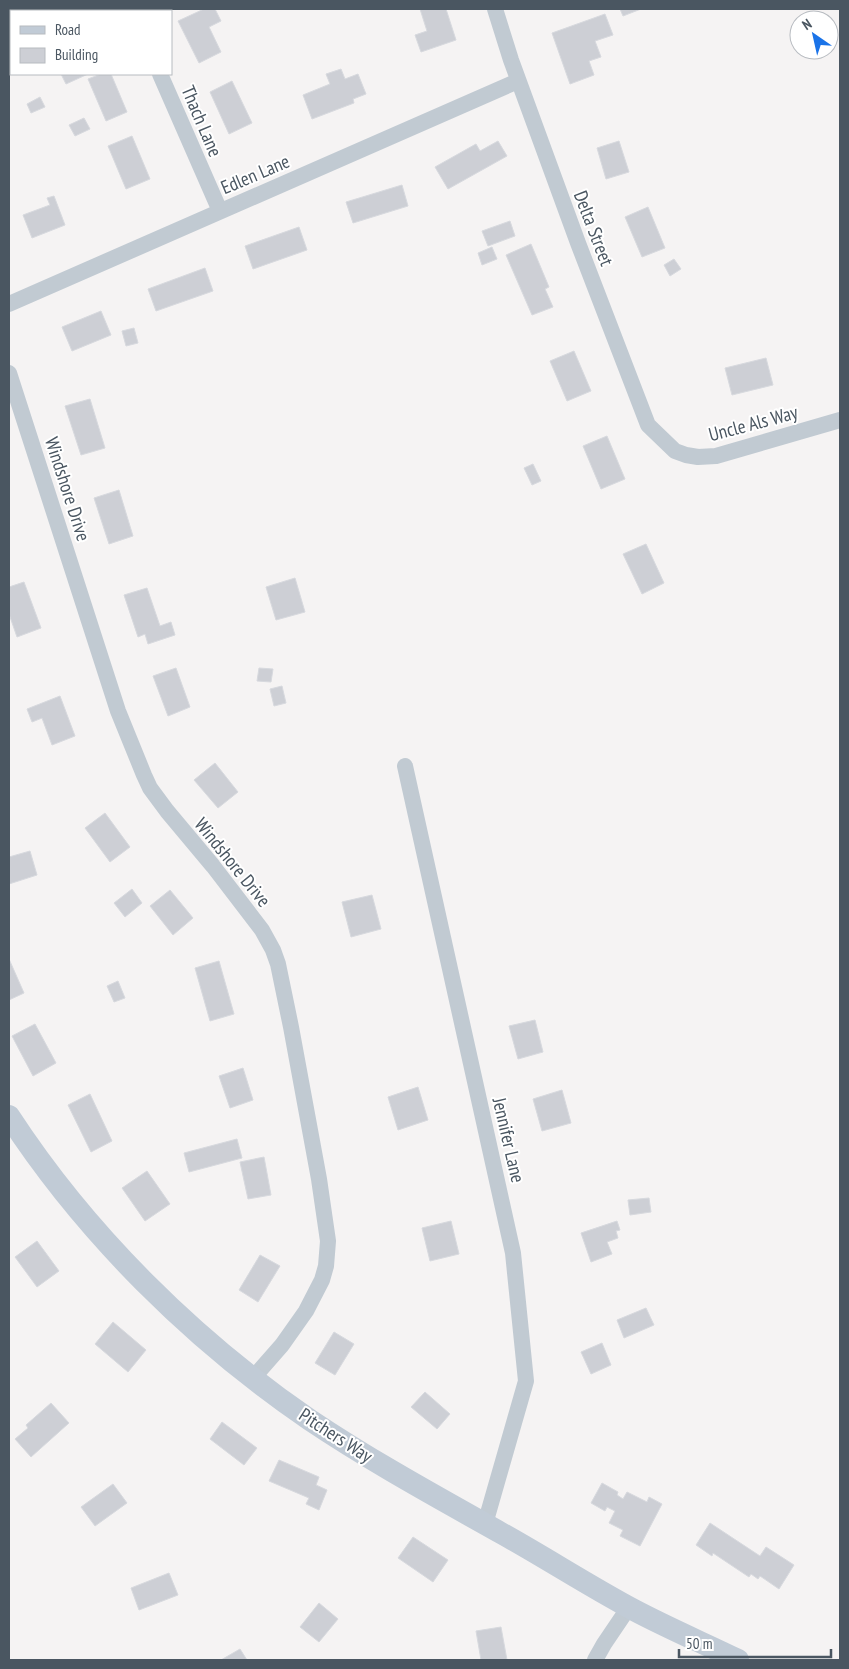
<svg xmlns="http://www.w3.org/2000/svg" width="849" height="1669" font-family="'PT Sans Narrow',sans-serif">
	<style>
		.building { fill: #cdcfd5; stroke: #d7d9de }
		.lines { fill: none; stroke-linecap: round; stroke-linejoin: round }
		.street { stroke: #c1cad2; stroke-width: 16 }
		.secondary { stroke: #c1cbd6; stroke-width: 22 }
		.labels { text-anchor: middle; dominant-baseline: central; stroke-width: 4; stroke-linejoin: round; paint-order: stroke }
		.street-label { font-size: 19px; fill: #4a5661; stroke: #fff }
	</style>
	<rect width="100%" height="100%" fill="#f5f3f3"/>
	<path class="building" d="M 204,9 L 215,9 L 221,21 L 209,27 L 221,52 L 199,63 L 178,21 Z
		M 420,9 L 446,9 L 456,40 L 421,52 L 415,35 L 427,31 Z
		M 620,9 L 641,9 L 623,16 Z
		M 605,14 L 613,35 L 595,41 L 601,57 L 589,61 L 594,75 L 570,84 L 552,33 Z
		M 341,69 L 345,79 L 358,74 L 366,94 L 353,99 L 354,103 L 312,119 L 303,95 L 330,84 L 326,74 Z
		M 61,74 L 88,74 L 66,84 Z
		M 101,74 L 111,74 L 127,112 L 106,121 L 88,79 Z
		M 232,81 L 252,123 L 229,134 L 210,92 Z
		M 40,97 L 45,107 L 31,113 L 27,104 Z
		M 84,118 L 90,129 L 75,136 L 69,125 Z
		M 132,136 L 150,179 L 126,189 L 108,146 Z
		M 498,141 L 507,156 L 448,189 L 435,167 L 476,144 L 480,151 Z
		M 619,141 L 629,172 L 606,179 L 597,148 Z
		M 402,185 L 408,206 L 353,223 L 346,202 Z
		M 54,196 L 65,225 L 32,238 L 23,215 L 50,205 L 47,198 Z
		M 648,207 L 665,248 L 642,257 L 625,217 Z
		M 510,221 L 515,236 L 488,246 L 482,231 Z
		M 299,227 L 307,250 L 253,269 L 245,246 Z
		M 531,244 L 549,287 L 545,289 L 553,307 L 532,315 L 506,255 Z
		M 492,247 L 497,259 L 482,265 L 478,253 Z
		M 674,259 L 681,269 L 670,276 L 664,265 Z
		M 205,268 L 213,291 L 156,311 L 148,289 Z
		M 101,311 L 111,335 L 72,351 L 62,327 Z
		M 134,328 L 138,343 L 126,346 L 122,331 Z
		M 574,351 L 591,391 L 567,401 L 550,361 Z
		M 766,358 L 773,385 L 732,395 L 725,368 Z
		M 90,399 L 105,448 L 81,455 L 65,406 Z
		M 607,436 L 625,479 L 601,489 L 583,446 Z
		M 533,464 L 541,481 L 532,485 L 524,468 Z
		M 119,490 L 133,536 L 109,544 L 94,498 Z
		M 646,544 L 664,583 L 642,594 L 623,554 Z
		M 295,578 L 305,612 L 276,620 L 266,587 Z
		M 24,582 L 41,628 L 17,637 L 9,614 L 9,587 Z
		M 147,588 L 160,626 L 171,622 L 175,635 L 148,644 L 145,634 L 138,637 L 124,595 Z
		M 176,668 L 190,707 L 168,716 L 153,676 Z
		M 259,668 L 273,669 L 271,682 L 257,681 Z
		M 282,686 L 286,703 L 274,706 L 270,689 Z
		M 60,696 L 75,736 L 52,745 L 42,718 L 32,722 L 27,709 Z
		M 215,763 L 238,792 L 218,808 L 194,780 Z
		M 105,813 L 130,847 L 110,862 L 85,828 Z
		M 30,851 L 37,875 L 9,884 L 9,857 Z
		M 132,889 L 142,903 L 125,917 L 114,903 Z
		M 170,890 L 193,918 L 173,935 L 150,906 Z
		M 372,895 L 381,929 L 351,937 L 342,902 Z
		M 9,959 L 24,993 L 9,1000 Z
		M 219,961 L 234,1014 L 210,1021 L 195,968 Z
		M 118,981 L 125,998 L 114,1002 L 107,986 Z
		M 535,1020 L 543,1052 L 518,1059 L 509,1026 Z
		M 35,1024 L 56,1063 L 33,1076 L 12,1036 Z
		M 243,1068 L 253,1100 L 230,1108 L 219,1076 Z
		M 418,1087 L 428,1120 L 398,1130 L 388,1097 Z
		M 562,1090 L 571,1123 L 542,1131 L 533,1099 Z
		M 90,1094 L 112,1141 L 91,1152 L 68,1105 Z
		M 237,1139 L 242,1158 L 189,1172 L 184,1153 Z
		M 264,1157 L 271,1195 L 248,1199 L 240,1162 Z
		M 147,1171 L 170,1204 L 145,1221 L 122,1188 Z
		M 649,1198 L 651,1212 L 630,1215 L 628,1200 Z
		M 451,1221 L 459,1254 L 430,1261 L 422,1228 Z
		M 617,1221 L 620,1230 L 616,1231 L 618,1238 L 607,1242 L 612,1254 L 591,1262 L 581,1233 Z
		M 37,1241 L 59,1271 L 37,1287 L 15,1257 Z
		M 260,1255 L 280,1266 L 258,1302 L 239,1290 Z
		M 646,1308 L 654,1325 L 624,1338 L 617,1320 Z
		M 113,1322 L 146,1350 L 128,1372 L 95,1344 Z
		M 334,1332 L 354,1344 L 335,1375 L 315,1363 Z
		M 602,1343 L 611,1365 L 591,1374 L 581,1352 Z
		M 425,1392 L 450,1414 L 437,1429 L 411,1407 Z
		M 51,1403 L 69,1423 L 31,1457 L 15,1439 L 28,1428 L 26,1425 Z
		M 222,1422 L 257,1448 L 244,1465 L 210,1439 Z
		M 279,1460 L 319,1477 L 316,1485 L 327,1490 L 319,1510 L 306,1504 L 309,1498 L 269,1481 Z
		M 602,1483 L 618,1492 L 617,1495 L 623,1499 L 627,1492 L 647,1502 L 649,1497 L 662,1504 L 640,1546 L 620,1536 L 623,1530 L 609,1523 L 615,1511 L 607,1507 L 605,1511 L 591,1503 Z
		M 113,1484 L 127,1503 L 95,1526 L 81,1507 Z
		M 710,1523 L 760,1556 L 766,1547 L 794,1565 L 779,1589 L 760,1576 L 758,1579 L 751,1574 L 749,1577 L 713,1553 L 712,1556 L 696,1545 Z
		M 413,1537 L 448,1560 L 433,1582 L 398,1558 Z
		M 169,1573 L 178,1595 L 139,1610 L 131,1588 Z
		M 319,1603 L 338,1619 L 319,1642 L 300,1627 Z
		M 501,1627 L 507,1660 L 481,1660 L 476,1631 Z
		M 240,1649 L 247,1660 L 221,1660 Z"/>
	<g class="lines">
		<path class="street" d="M 135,9 L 136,11
			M 495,9 L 511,60 L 578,243 L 648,425 L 675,451 L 686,455 L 698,457 L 716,456 L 840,420
			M 160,74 L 220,211
			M 9,304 L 518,81
			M 9,373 L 118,711 L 144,775 L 150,788 L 167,811 L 213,866 L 262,930 L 273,950 L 278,964 L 291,1027 L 319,1179 L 328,1241 L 326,1266 L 322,1280 L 306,1311 L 282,1345 L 254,1377
			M 405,766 L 513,1253 L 526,1381 L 485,1524
			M 595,1660 L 604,1644 L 629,1607"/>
		<path class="secondary" d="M 9,1116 C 86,1234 193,1340 310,1420 C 371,1461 437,1497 501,1533 C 546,1558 589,1586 634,1610 C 668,1628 703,1643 738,1660"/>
	</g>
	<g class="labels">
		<g class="street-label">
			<text transform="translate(202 121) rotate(67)">Thach Lane</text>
			<text transform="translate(255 174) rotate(-23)">Edlen Lane</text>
			<text transform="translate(594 228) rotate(69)">Delta Street</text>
			<text transform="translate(753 423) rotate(-15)">Uncle Als Way</text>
			<text transform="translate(68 489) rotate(72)">Windshore Drive</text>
			<text transform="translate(233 862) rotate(51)">Windshore Drive</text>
			<text transform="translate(509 1140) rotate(77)">Jennifer Lane</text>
			<text transform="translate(336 1435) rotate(33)">Pitchers Way</text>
		</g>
	</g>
	<rect width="849" height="1669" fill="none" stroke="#4a5661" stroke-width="20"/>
	<rect x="10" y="10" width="162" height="65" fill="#ffffff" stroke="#b7bbc0"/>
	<rect x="20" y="26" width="25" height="8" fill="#c1cbd6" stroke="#b7bbc0"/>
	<text x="55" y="35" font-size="15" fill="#4a5661">Road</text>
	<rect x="20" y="48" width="25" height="15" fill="#cdcfd5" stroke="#b7bbc0"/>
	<text x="55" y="60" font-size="15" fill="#4a5661">Building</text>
	<g transform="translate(814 35) rotate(326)"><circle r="24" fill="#ffffff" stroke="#b7bbc0"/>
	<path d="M0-4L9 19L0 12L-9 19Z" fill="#1a73e8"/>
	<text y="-8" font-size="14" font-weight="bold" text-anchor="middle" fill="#4a5661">N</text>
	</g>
	<path d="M679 1649v8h152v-8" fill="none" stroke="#4a5661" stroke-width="2.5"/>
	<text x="686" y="1649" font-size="15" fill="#4a5661" stroke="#ffffff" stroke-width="4" paint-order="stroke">50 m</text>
</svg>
